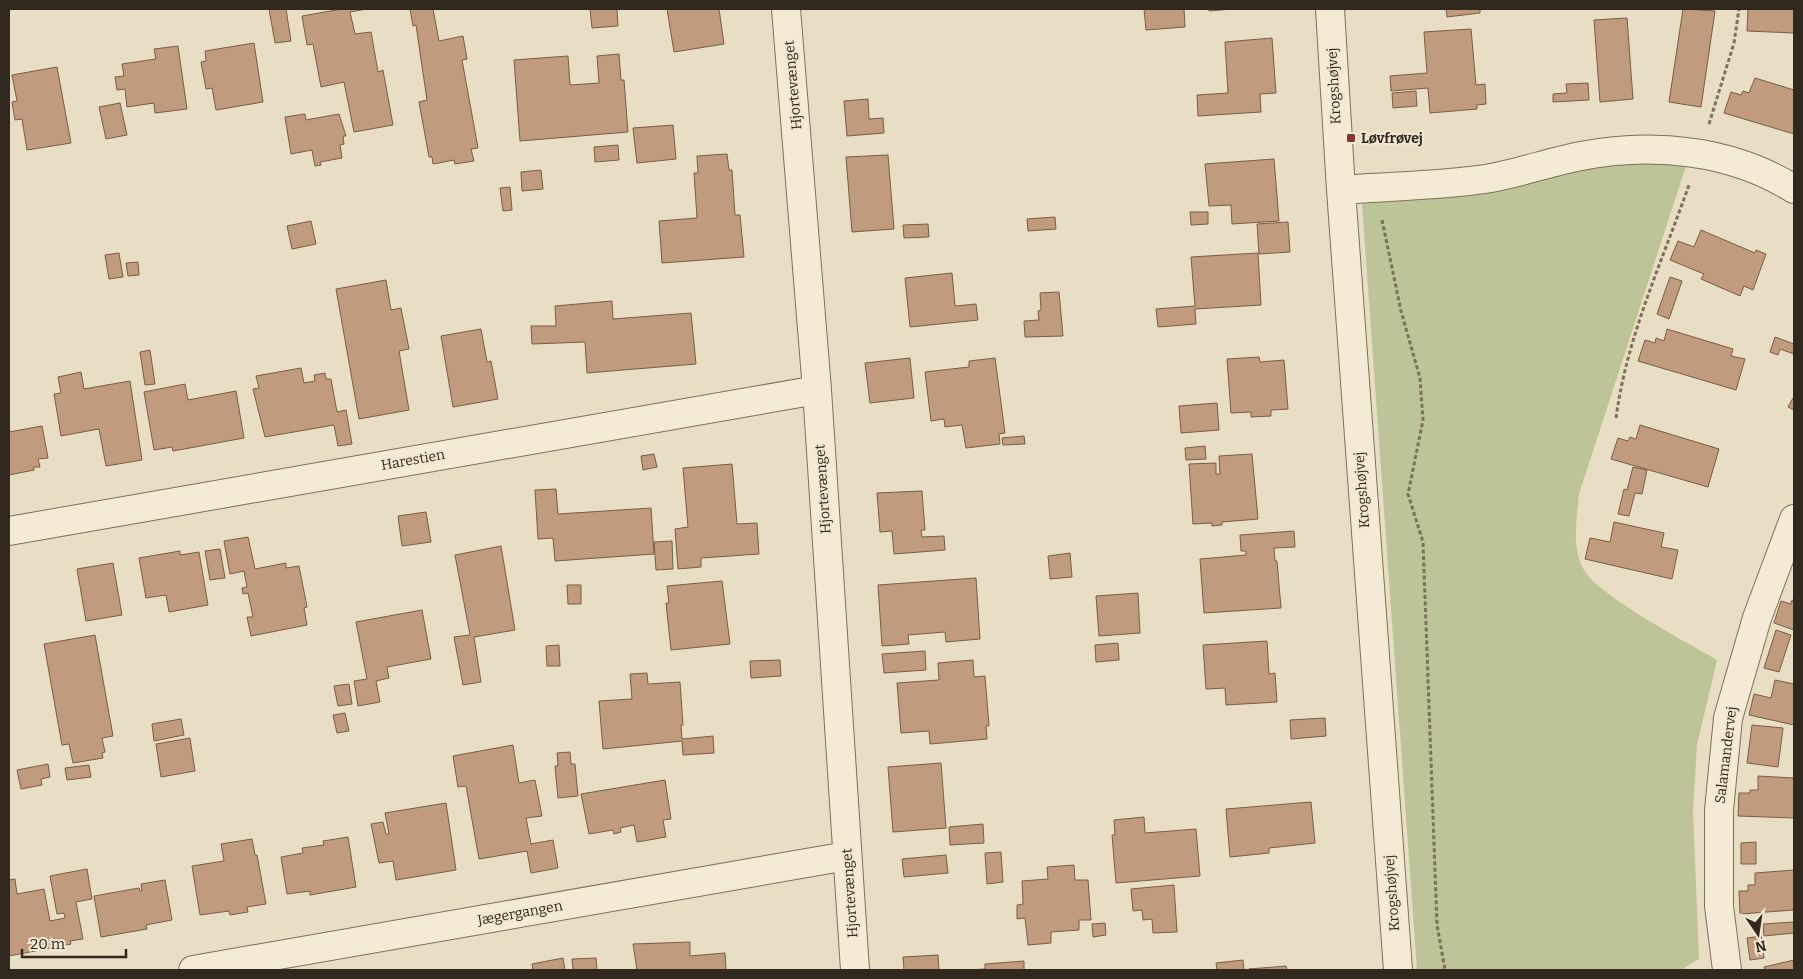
<svg xmlns="http://www.w3.org/2000/svg" width="1803" height="979" font-family="Bitter,serif">
	<style>
		.green { fill: #bdc498 }
		.building { fill: #c19b7d; stroke: #7b5c45 }
		.lines { fill: none; stroke-linecap: round; stroke-linejoin: round }
		.minor-casing { stroke: #7f705c; stroke-width: 30 }
		.path { stroke: #7f705c; stroke-width: 3; stroke-dasharray: 4 2.5; stroke-linecap: butt }
		.minor { stroke: #f3ebd4; stroke-width: 28 }
		.poi-dot { fill: #863634; stroke: #f0e8d1; stroke-width: 2 }
		.labels { text-anchor: middle; dominant-baseline: central; stroke-width: 4; stroke-linejoin: round; paint-order: stroke }
		.street-label { font-size: 14px; fill: #31281e; stroke: #f0e8d1 }
		.poi-label { font-size: 14px; font-weight: bold; fill: #31281e; stroke: #f0e8d1; text-anchor: start }
	</style>
	<rect width="100%" height="100%" fill="#e7dec3"/>
	<path class="green" d="M 1648,159 L 1686,166 L 1579,494 C 1577,518 1571,548 1584,570 C 1600,597 1687,642 1717,660 L 1697,745 L 1693,811 L 1699,959 L 1681,970 L 1417,970 L 1362,204 L 1503,187 L 1591,165 Z"/>
	<path class="building" d="M 269,9 L 286,9 L 291,41 L 275,43 Z
		M 342,9 L 367,9 L 350,12 L 355,34 L 371,32 L 378,72 L 383,70 L 393,125 L 354,132 L 344,82 L 321,87 L 313,44 L 307,45 L 302,16 Z
		M 410,9 L 433,9 L 439,41 L 463,36 L 467,59 L 462,60 L 478,148 L 471,149 L 474,161 L 455,164 L 454,160 L 433,164 L 432,157 L 429,157 L 419,102 L 427,100 L 416,25 L 413,26 Z
		M 590,9 L 617,9 L 618,26 L 592,28 Z
		M 667,9 L 719,9 L 724,44 L 674,52 Z
		M 1144,9 L 1184,9 L 1185,27 L 1146,30 Z
		M 1209,9 L 1233,9 L 1209,11 Z
		M 1446,9 L 1480,9 L 1480,13 L 1447,17 Z
		M 1683,9 L 1715,11 L 1701,107 L 1669,102 Z
		M 1748,9 L 1794,9 L 1794,33 L 1747,31 Z
		M 1627,18 L 1633,99 L 1600,102 L 1594,20 Z
		M 1471,29 L 1476,85 L 1485,84 L 1486,104 L 1477,105 L 1477,109 L 1430,113 L 1428,88 L 1391,91 L 1390,76 L 1427,73 L 1424,32 Z
		M 1272,38 L 1276,93 L 1260,94 L 1261,112 L 1198,116 L 1197,95 L 1228,93 L 1225,42 Z
		M 254,43 L 263,102 L 216,110 L 212,88 L 206,89 L 201,62 L 206,61 L 205,51 Z
		M 178,46 L 187,109 L 155,113 L 154,103 L 127,107 L 125,89 L 117,90 L 115,77 L 124,76 L 122,64 L 156,59 L 154,49 Z
		M 619,54 L 621,80 L 624,80 L 628,132 L 520,141 L 514,60 L 568,56 L 570,85 L 599,83 L 597,56 Z
		M 57,67 L 71,143 L 27,150 L 22,119 L 15,120 L 12,102 L 17,101 L 12,75 Z
		M 1755,78 L 1794,90 L 1794,134 L 1724,113 L 1731,92 L 1741,95 L 1743,91 L 1749,93 Z
		M 1588,83 L 1589,100 L 1553,102 L 1553,94 L 1567,93 L 1566,84 Z
		M 1416,91 L 1417,106 L 1393,108 L 1392,93 Z
		M 868,99 L 869,119 L 883,118 L 884,133 L 847,136 L 844,101 Z
		M 120,103 L 127,135 L 106,139 L 99,107 Z
		M 305,114 L 306,120 L 339,114 L 346,136 L 343,136 L 344,144 L 340,145 L 342,158 L 320,162 L 321,165 L 315,166 L 312,150 L 291,154 L 285,117 Z
		M 673,125 L 676,159 L 637,163 L 633,128 Z
		M 618,145 L 619,160 L 595,162 L 594,147 Z
		M 727,154 L 729,170 L 732,170 L 735,215 L 740,215 L 744,257 L 662,263 L 659,221 L 697,218 L 694,173 L 698,173 L 697,156 Z
		M 888,155 L 894,229 L 852,232 L 846,157 Z
		M 1274,159 L 1279,221 L 1232,224 L 1231,205 L 1209,206 L 1205,164 Z
		M 541,170 L 543,189 L 522,191 L 521,172 Z
		M 510,187 L 512,210 L 503,211 L 500,188 Z
		M 1190,212 L 1208,212 L 1208,224 L 1191,225 Z
		M 1055,217 L 1056,229 L 1028,231 L 1027,219 Z
		M 311,221 L 316,244 L 292,249 L 287,226 Z
		M 1288,222 L 1290,252 L 1259,254 L 1257,224 Z
		M 928,224 L 929,237 L 904,238 L 903,225 Z
		M 1701,230 L 1755,253 L 1756,250 L 1766,254 L 1753,290 L 1744,286 L 1740,296 L 1701,279 L 1704,274 L 1670,260 L 1678,241 L 1694,247 Z
		M 119,253 L 123,277 L 109,279 L 105,255 Z
		M 1258,253 L 1261,305 L 1195,309 L 1196,324 L 1158,327 L 1156,309 L 1195,306 L 1191,257 Z
		M 138,262 L 139,275 L 128,276 L 126,263 Z
		M 952,273 L 955,306 L 976,304 L 978,320 L 910,327 L 905,278 Z
		M 1670,277 L 1682,281 L 1669,319 L 1657,314 Z
		M 386,280 L 391,310 L 401,308 L 409,349 L 399,351 L 409,410 L 359,419 L 336,289 Z
		M 1059,292 L 1063,336 L 1025,337 L 1024,321 L 1039,320 L 1038,311 L 1041,310 L 1040,293 Z
		M 612,301 L 613,319 L 691,313 L 696,364 L 587,373 L 585,342 L 532,344 L 531,326 L 556,326 L 555,306 Z
		M 481,329 L 487,362 L 491,361 L 498,399 L 453,407 L 441,336 Z
		M 1667,329 L 1733,349 L 1731,356 L 1745,359 L 1736,390 L 1638,361 L 1645,340 L 1655,343 L 1656,338 L 1664,341 Z
		M 1775,337 L 1794,344 L 1794,354 L 1780,349 L 1778,355 L 1770,352 Z
		M 150,350 L 155,384 L 145,385 L 140,352 Z
		M 1259,357 L 1260,362 L 1284,360 L 1288,409 L 1271,410 L 1271,416 L 1251,417 L 1251,412 L 1231,413 L 1227,359 Z
		M 910,358 L 914,398 L 870,403 L 865,363 Z
		M 995,358 L 1005,433 L 999,434 L 1000,444 L 966,448 L 962,425 L 945,427 L 944,419 L 931,421 L 925,372 L 969,367 L 969,361 Z
		M 301,368 L 304,383 L 315,381 L 314,375 L 325,373 L 326,379 L 331,379 L 337,412 L 346,410 L 352,444 L 338,446 L 334,425 L 265,437 L 253,389 L 259,388 L 256,376 Z
		M 81,372 L 84,389 L 130,381 L 142,460 L 106,466 L 99,429 L 61,436 L 54,394 L 61,393 L 58,377 Z
		M 185,384 L 188,400 L 236,391 L 244,438 L 173,451 L 172,447 L 154,450 L 144,392 Z
		M 1793,398 L 1794,398 L 1794,410 L 1788,407 Z
		M 1217,403 L 1219,430 L 1181,433 L 1179,406 Z
		M 1640,425 L 1719,449 L 1708,487 L 1611,459 L 1618,438 L 1628,441 L 1630,437 L 1636,439 Z
		M 42,426 L 48,458 L 38,459 L 40,467 L 34,467 L 34,470 L 9,475 L 9,432 Z
		M 1024,436 L 1025,444 L 1003,445 L 1002,438 Z
		M 1205,446 L 1206,459 L 1186,460 L 1185,448 Z
		M 654,454 L 657,467 L 643,470 L 641,456 Z
		M 1252,454 L 1258,519 L 1222,522 L 1222,525 L 1212,526 L 1212,523 L 1193,524 L 1189,464 L 1216,463 L 1216,474 L 1220,474 L 1219,456 Z
		M 732,464 L 737,524 L 757,523 L 759,554 L 701,558 L 701,567 L 678,569 L 675,529 L 688,527 L 683,468 Z
		M 1633,467 L 1647,470 L 1642,494 L 1635,493 L 1629,516 L 1618,514 L 1624,489 L 1627,490 Z
		M 556,489 L 558,514 L 651,508 L 654,554 L 555,561 L 553,538 L 538,539 L 535,490 Z
		M 922,491 L 925,530 L 921,530 L 922,537 L 944,536 L 945,550 L 894,554 L 892,531 L 880,532 L 877,493 Z
		M 426,512 L 431,542 L 402,546 L 398,516 Z
		M 1614,522 L 1664,533 L 1661,547 L 1678,550 L 1672,579 L 1585,559 L 1590,538 L 1610,542 Z
		M 1294,531 L 1295,547 L 1274,548 L 1275,561 L 1277,561 L 1281,608 L 1204,613 L 1200,559 L 1246,555 L 1246,551 L 1241,551 L 1240,535 Z
		M 248,537 L 255,569 L 286,563 L 286,568 L 299,566 L 307,607 L 304,608 L 307,625 L 251,636 L 247,617 L 253,617 L 248,593 L 243,594 L 242,588 L 247,587 L 244,571 L 230,574 L 224,541 Z
		M 672,541 L 673,569 L 656,570 L 654,542 Z
		M 501,546 L 515,630 L 474,637 L 481,682 L 463,685 L 454,637 L 470,635 L 455,555 Z
		M 220,549 L 225,578 L 210,580 L 205,551 Z
		M 180,551 L 180,555 L 199,552 L 208,605 L 169,612 L 166,595 L 146,598 L 139,558 Z
		M 1070,553 L 1072,577 L 1050,579 L 1048,556 Z
		M 113,563 L 122,615 L 86,621 L 77,569 Z
		M 976,578 L 980,639 L 946,642 L 945,632 L 908,635 L 909,644 L 882,646 L 878,585 Z
		M 722,581 L 730,644 L 671,650 L 666,603 L 669,603 L 667,586 Z
		M 567,585 L 581,585 L 581,604 L 568,604 Z
		M 1138,593 L 1140,633 L 1099,636 L 1096,596 Z
		M 1792,600 L 1794,601 L 1794,630 L 1774,623 L 1781,601 L 1791,604 Z
		M 422,610 L 431,659 L 387,667 L 389,678 L 376,681 L 380,702 L 358,706 L 354,681 L 367,679 L 356,622 Z
		M 1776,630 L 1791,635 L 1779,672 L 1764,668 Z
		M 95,635 L 113,736 L 102,738 L 105,752 L 102,753 L 103,758 L 73,763 L 69,744 L 62,745 L 44,644 Z
		M 1267,641 L 1269,674 L 1275,673 L 1277,702 L 1226,705 L 1225,688 L 1206,689 L 1203,645 Z
		M 1118,643 L 1119,660 L 1096,662 L 1095,645 Z
		M 559,645 L 560,666 L 547,666 L 546,646 Z
		M 925,651 L 926,670 L 884,673 L 882,654 Z
		M 780,660 L 781,676 L 751,678 L 750,661 Z
		M 973,660 L 974,677 L 985,676 L 989,726 L 986,726 L 987,739 L 930,744 L 929,731 L 901,733 L 897,683 L 939,680 L 938,663 Z
		M 647,673 L 648,684 L 680,682 L 683,725 L 681,725 L 682,739 L 713,736 L 714,753 L 683,755 L 682,741 L 603,749 L 599,701 L 632,699 L 630,674 Z
		M 1775,680 L 1794,684 L 1794,725 L 1749,715 L 1754,694 L 1771,698 Z
		M 349,684 L 352,704 L 338,706 L 334,686 Z
		M 345,713 L 349,731 L 337,733 L 333,715 Z
		M 1325,718 L 1326,736 L 1291,739 L 1290,720 Z
		M 181,719 L 184,735 L 154,741 L 152,724 Z
		M 1752,725 L 1783,728 L 1778,767 L 1747,763 Z
		M 190,738 L 195,771 L 161,777 L 156,744 Z
		M 513,745 L 519,783 L 535,780 L 542,816 L 526,818 L 531,844 L 553,840 L 558,868 L 531,873 L 527,851 L 479,859 L 466,786 L 458,787 L 453,756 Z
		M 570,752 L 571,764 L 575,764 L 578,796 L 558,798 L 555,766 L 558,766 L 557,753 Z
		M 941,763 L 946,828 L 893,832 L 888,767 Z
		M 48,764 L 50,777 L 41,779 L 42,785 L 21,789 L 17,770 Z
		M 89,765 L 91,777 L 67,780 L 65,768 Z
		M 1758,776 L 1794,778 L 1794,818 L 1738,816 L 1739,793 L 1750,793 L 1750,790 L 1758,790 Z
		M 665,780 L 671,819 L 663,820 L 666,837 L 637,842 L 634,825 L 620,828 L 621,832 L 614,834 L 613,830 L 589,834 L 581,794 Z
		M 1311,802 L 1315,843 L 1269,848 L 1269,853 L 1230,857 L 1226,809 Z
		M 446,803 L 456,870 L 396,880 L 393,861 L 379,863 L 371,824 L 383,822 L 386,834 L 389,834 L 385,813 Z
		M 1144,817 L 1145,833 L 1196,829 L 1200,876 L 1116,883 L 1112,835 L 1115,835 L 1114,820 Z
		M 983,824 L 984,843 L 950,845 L 949,827 Z
		M 348,837 L 356,887 L 310,895 L 310,891 L 287,894 L 281,857 L 303,853 L 302,848 L 324,845 L 323,841 Z
		M 252,839 L 255,855 L 257,855 L 266,904 L 247,907 L 248,912 L 230,915 L 229,911 L 200,915 L 192,866 L 224,861 L 221,844 Z
		M 1756,842 L 1756,864 L 1741,864 L 1741,843 Z
		M 1001,852 L 1003,882 L 987,884 L 985,853 Z
		M 946,855 L 948,873 L 904,877 L 902,859 Z
		M 1074,865 L 1075,880 L 1088,880 L 1091,920 L 1079,920 L 1079,930 L 1051,932 L 1051,943 L 1028,945 L 1025,918 L 1017,919 L 1017,905 L 1023,904 L 1022,881 L 1048,879 L 1047,867 Z
		M 87,869 L 92,899 L 76,902 L 83,939 L 70,941 L 71,944 L 9,956 L 9,880 L 15,879 L 17,894 L 44,889 L 50,921 L 65,918 L 64,913 L 57,914 L 50,876 Z
		M 1794,870 L 1794,910 L 1740,914 L 1739,891 L 1748,891 L 1748,885 L 1755,885 L 1755,873 Z
		M 165,880 L 172,920 L 146,925 L 147,929 L 101,937 L 94,896 L 139,888 L 140,891 L 142,891 L 141,884 Z
		M 1174,885 L 1177,932 L 1153,933 L 1152,919 L 1143,920 L 1142,910 L 1133,911 L 1131,889 Z
		M 1794,922 L 1794,933 L 1764,936 L 1763,924 Z
		M 1105,923 L 1106,935 L 1093,937 L 1092,924 Z
		M 1761,936 L 1764,958 L 1750,960 L 1747,938 Z
		M 690,942 L 690,956 L 725,953 L 726,970 L 637,970 L 633,944 Z
		M 938,955 L 939,970 L 904,970 L 903,957 Z
		M 563,958 L 565,970 L 533,970 L 532,964 Z
		M 596,958 L 597,970 L 573,970 L 572,959 Z
		M 1243,960 L 1244,970 L 1217,970 L 1216,963 Z
		M 1794,960 L 1794,970 L 1765,970 L 1764,967 Z
		M 1024,961 L 1024,970 L 968,970 L 985,969 L 985,964 Z
		M 1286,966 L 1287,970 L 1249,969 Z"/>
	<g class="lines">
		<g class="minor-casing">
			<path id="minor" d="M 786,9 L 817,390 L 855,970
				M 1330,9 L 1341,190 L 1398,970
				M 1341,190 C 1388,186 1438,186 1485,179 C 1517,174 1549,162 1581,156 C 1653,142 1732,150 1794,189
				M 9,531 L 817,390
				M 193,970 L 847,856
				M 1727,970 L 1719,906 L 1719,810 L 1728,718 L 1757,618 L 1794,519"/>
		</g>
		<path class="path" d="M 1709,124 L 1734,43 L 1739,9
			M 1382,220 L 1401,311 L 1420,378 L 1423,420 L 1408,494 L 1423,542 L 1437,925 L 1445,970
			M 1616,418 C 1627,336 1662,262 1689,185"/>
		<use href="#minor" class="minor"/>
	</g>
	<rect class="poi-dot" x="1346" y="133" width="10" height="10" rx="2.5"/>
	<g class="labels">
		<g class="street-label">
			<text transform="translate(793 85) rotate(-95)">Hjortevænget</text>
			<text transform="translate(1334 86) rotate(-93)">Krogshøjvej</text>
			<text transform="translate(413 460) rotate(-10)">Harestien</text>
			<text transform="translate(823 489) rotate(-94)">Hjortevænget</text>
			<text transform="translate(1362 490) rotate(-94)">Krogshøjvej</text>
			<text transform="translate(1726 755) rotate(-83)">Salamandervej</text>
			<text transform="translate(850 893) rotate(-94)">Hjortevænget</text>
			<text transform="translate(1392 893) rotate(-94)">Krogshøjvej</text>
			<text transform="translate(520 913) rotate(-10)">Jægergangen</text>
		</g>
		<g class="poi-label">
			<text x="1361" y="138">Løvfrøvej</text>
		</g>
	</g>
	<rect width="1803" height="979" fill="none" stroke="#31281e" stroke-width="20"/>
	<g transform="translate(1758 934) rotate(167)" stroke="#f0e8d1" stroke-width="4" paint-order="stroke">
	<path d="M0-4L9 19L0 12L-9 19Z" fill="#31281e"/>
	<text y="-8" font-size="14" font-weight="bold" text-anchor="middle" fill="#31281e">N</text>
	</g>
	<path d="M22 949v8h104v-8" fill="none" stroke="#31281e" stroke-width="2.5"/>
	<text x="30" y="949" font-size="15" fill="#31281e" stroke="#f0e8d1" stroke-width="4" paint-order="stroke">20 m</text>
</svg>
